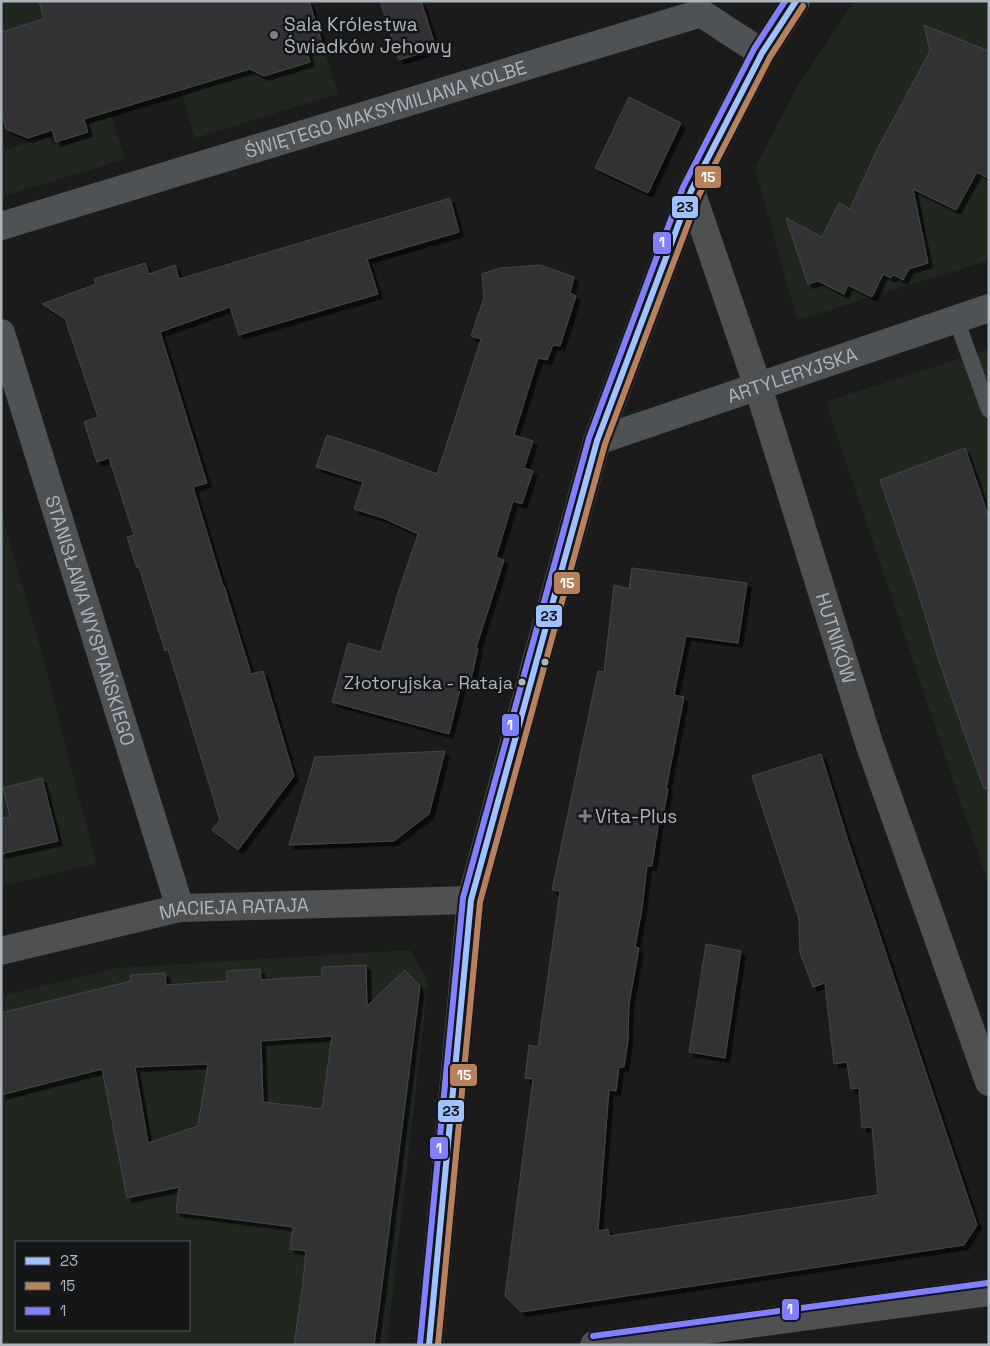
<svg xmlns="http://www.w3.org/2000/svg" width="990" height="1346" font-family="'Space Grotesk',sans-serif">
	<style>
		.green { fill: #1f271f; fill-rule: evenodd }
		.building { fill: #333334; stroke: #444648; fill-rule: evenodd; filter: url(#shadow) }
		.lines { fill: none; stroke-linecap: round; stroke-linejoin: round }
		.lane { stroke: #4f5255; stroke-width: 16 }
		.street { stroke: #4f5255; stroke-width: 28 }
		.secondary { stroke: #4e5052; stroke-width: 28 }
		.bus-1-casing { stroke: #151618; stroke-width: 10 }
		.bus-2-casing { stroke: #151618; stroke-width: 10 }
		.bus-3-casing { stroke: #151618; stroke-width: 10 }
		.bus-1 { stroke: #9fc1ff; stroke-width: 6 }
		.bus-2 { stroke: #b6815c; stroke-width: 6 }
		.bus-3 { stroke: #8080ff; stroke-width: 6 }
		.poi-dot { fill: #797f85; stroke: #151618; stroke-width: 2 }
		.bus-dot { fill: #abb5bd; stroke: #151618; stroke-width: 2 }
		.labels { text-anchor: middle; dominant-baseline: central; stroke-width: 5; stroke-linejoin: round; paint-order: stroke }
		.bus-label { font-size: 18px; fill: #abb5bd; stroke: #151618; text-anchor: end }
		.poi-label { font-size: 19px; fill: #abb5bd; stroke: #151618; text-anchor: start }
		.street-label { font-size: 19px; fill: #abb5bd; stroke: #151618 }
		.line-badge { stroke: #151618; stroke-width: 2 }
		.badge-label { font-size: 14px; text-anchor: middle; font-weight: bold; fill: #fff }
		.pale-badge-label { font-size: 14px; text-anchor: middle; font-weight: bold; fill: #111 }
	</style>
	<defs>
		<filter id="shadow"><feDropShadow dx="4.5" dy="4.5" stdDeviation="0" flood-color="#0009"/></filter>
	</defs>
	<rect width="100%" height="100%" fill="#1b1b1c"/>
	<path class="green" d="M 1,1 L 76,1 L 79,10 L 1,31 Z
		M 153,1 L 230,1 L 252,72 L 324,50 L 338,94 L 195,138 Z
		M 855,1 L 989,1 L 989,260 L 797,320 L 755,168 L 797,87 Z
		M 111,115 L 125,159 L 1,197 L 1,136 L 5,150 L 49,136 L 52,145 L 91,134 L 88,124 Z
		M 989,349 L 989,886 L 826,402 Z
		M 1,512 L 44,661 L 96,864 L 1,886 Z
		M 410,950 L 428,980 L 387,1345 L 1,1345 L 1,996 L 117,968 ZM 16,1242 L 189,1242 L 189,1330 L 16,1330 Z"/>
	<path class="building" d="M 39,1 L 309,1 L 323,46 L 307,51 L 310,62 L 264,76 L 250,69 L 84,119 L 88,132 L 56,142 L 52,130 L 28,138 L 6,129 L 1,112 L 1,32 L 44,19 Z
		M 380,1 L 421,1 L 436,48 L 399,60 Z
		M 924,25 L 989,51 L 989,179 L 977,172 L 956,210 L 913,189 L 928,263 L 909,269 L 903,280 L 894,275 L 891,278 L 883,274 L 872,297 L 848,285 L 844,294 L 818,281 L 808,284 L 786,218 L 822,237 L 839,203 L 850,209 L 877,150 L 930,51 Z
		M 629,97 L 681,123 L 648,193 L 595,168 Z
		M 450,198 L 459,232 L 367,259 L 378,294 L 239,335 L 230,307 L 160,332 L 207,483 L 193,487 L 223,586 L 224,586 L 251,674 L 263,671 L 294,776 L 238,850 L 212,830 L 220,820 L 168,649 L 165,651 L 139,567 L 137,568 L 127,537 L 134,535 L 109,458 L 97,462 L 84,422 L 98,417 L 65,319 L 42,304 L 96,284 L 94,279 L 145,263 L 149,274 L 175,265 L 179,279 Z
		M 540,265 L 574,277 L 570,293 L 576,296 L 560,346 L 553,345 L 547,360 L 538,358 L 514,435 L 533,441 L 524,468 L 533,471 L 522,504 L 513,501 L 496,557 L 504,560 L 476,648 L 478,649 L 471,679 L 463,677 L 449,734 L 332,702 L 348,643 L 381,652 L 398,593 L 418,534 L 383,518 L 354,509 L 363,482 L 316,467 L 327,435 L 376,451 L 437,474 L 481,339 L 471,336 L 484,298 L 482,274 L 500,268 Z
		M 965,448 L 989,518 L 989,788 L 984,789 L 938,658 L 916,585 L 880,480 Z
		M 632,568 L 747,583 L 738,643 L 686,636 L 674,695 L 684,697 L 666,789 L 668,789 L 662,820 L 659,820 L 652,866 L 647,866 L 642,909 L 635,947 L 639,948 L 629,1004 L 628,1041 L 624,1067 L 619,1067 L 616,1091 L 609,1090 L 598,1231 L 608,1229 L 609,1236 L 878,1195 L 872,1127 L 862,1128 L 859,1088 L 851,1089 L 847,1062 L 834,1064 L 825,983 L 813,987 L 800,953 L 799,919 L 752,776 L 821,754 L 848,841 L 977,1225 L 964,1245 L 521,1312 L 505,1296 L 533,1079 L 525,1078 L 529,1045 L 538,1047 L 560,891 L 552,890 L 598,671 L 604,672 L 614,585 L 629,589 Z
		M 445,751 L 429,814 L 394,841 L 289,845 L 315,757 Z
		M 42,778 L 58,841 L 1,854 L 1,819 L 10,817 L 3,788 Z
		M 706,944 L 741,951 L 725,1058 L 689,1052 Z
		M 366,965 L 367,1006 L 405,970 L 420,986 L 381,1293 L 374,1345 L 294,1345 L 303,1283 L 306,1251 L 290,1249 L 293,1227 L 176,1212 L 179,1187 L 127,1198 L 102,1069 L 1,1095 L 1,1013 L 131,981 L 130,975 L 165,973 L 166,985 L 197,983 L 227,981 L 227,971 L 260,969 L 261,980 L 322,976 L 322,967 ZM 332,1036 L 322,1109 L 263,1102 L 261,1041 ZM 208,1064 L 198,1126 L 148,1143 L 135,1067 Z"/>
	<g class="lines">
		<path class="lane" d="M 956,319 L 989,410"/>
		<g class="street">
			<path id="s1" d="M 1,226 L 701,13 L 762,53"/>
			<path id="s2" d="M 1,333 L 180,908"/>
			<path id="s3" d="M 597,441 L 989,308"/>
		</g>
		<g class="secondary">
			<path id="s4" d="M 691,191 L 758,387 L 869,743 L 989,1082"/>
			<path id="s5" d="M 1,951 L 180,908 L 471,900"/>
			<path d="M 429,1345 L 471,900 L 538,655 L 597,441 L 691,191 L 762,53 L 796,1"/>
			<path d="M 594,1345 L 989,1292"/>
		</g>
		<g class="bus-1-casing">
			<path id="bus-1" d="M 429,1345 L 471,900 L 597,441 L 691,191 L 762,53 L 796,1"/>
		</g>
		<g class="bus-2-casing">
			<path id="bus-2" d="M 438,1345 L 480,902 L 605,444 L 699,195 L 770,57 L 803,6"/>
		</g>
		<g class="bus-3-casing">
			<path id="bus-3" d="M 593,1336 L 988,1283
				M 420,1344 L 463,898 L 589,438 L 683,187 L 754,49 L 785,1"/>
		</g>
		<use href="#bus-1" class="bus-1"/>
		<use href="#bus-2" class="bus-2"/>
		<use href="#bus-3" class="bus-3"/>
	</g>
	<g class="poi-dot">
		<circle cx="274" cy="35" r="5"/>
		<path d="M582.5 808.5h5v5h5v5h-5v5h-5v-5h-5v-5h5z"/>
	</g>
	<g class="bus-dot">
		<circle cx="545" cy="662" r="4.5"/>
		<circle cx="522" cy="682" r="4.5"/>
	</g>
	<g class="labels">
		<g class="bus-label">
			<text x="513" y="682">Złotoryjska - Rataja</text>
		</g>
		<g class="poi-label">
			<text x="284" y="24">Sala Królestwa<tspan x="284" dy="22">Świadków Jehowy</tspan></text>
			<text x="595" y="816">Vita-Plus</text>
		</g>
		<g class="street-label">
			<text stroke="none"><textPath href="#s1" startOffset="402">ŚWIĘTEGO MAKSYMILIANA KOLBE</textPath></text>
			<text stroke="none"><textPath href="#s3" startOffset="206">ARTYLERYJSKA</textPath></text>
			<text stroke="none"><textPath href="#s2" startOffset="301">STANISŁAWA WYSPIAŃSKIEGO</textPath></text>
			<text stroke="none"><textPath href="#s4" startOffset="470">HUTNIKÓW</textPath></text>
			<text stroke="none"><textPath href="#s5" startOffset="238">MACIEJA RATAJA</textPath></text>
		</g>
	</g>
	<g class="line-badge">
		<rect x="694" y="165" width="28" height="24" rx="5" fill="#b6815c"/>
		<rect x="671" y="195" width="28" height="24" rx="5" fill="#9fc1ff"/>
		<rect x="652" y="231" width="20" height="24" rx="5" fill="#8080ff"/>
		<rect x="553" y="571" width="28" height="24" rx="5" fill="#b6815c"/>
		<rect x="535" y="604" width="28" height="24" rx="5" fill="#9fc1ff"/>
		<rect x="501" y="713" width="19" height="24" rx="5" fill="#8080ff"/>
		<rect x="449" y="1063" width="29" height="24" rx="5" fill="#b6815c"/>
		<rect x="437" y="1099" width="28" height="24" rx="5" fill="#9fc1ff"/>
		<rect x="429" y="1136" width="20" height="24" rx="5" fill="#8080ff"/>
		<rect x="781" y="1298" width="19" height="23" rx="5" fill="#8080ff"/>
	</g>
	<g class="badge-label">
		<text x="708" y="182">15</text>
		<text x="662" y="247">1</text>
		<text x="567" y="588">15</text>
		<text x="510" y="730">1</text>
		<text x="464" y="1080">15</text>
		<text x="439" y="1153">1</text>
		<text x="790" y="1314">1</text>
	</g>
	<g class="pale-badge-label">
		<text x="685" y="212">23</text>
		<text x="549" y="621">23</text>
		<text x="451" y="1116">23</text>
	</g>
	<rect width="990" height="1346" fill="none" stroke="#abb5bd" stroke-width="5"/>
	<rect x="15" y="1241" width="175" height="90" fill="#151618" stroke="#51565a"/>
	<rect x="25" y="1257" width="25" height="8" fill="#9fc1ff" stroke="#51565a"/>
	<text x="60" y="1266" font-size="15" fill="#abb5bd">23</text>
	<rect x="25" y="1282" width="25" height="8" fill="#b6815c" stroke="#51565a"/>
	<text x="60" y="1291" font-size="15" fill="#abb5bd">15</text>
	<rect x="25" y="1307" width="25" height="8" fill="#8080ff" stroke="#51565a"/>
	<text x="60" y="1316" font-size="15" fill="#abb5bd">1</text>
</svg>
